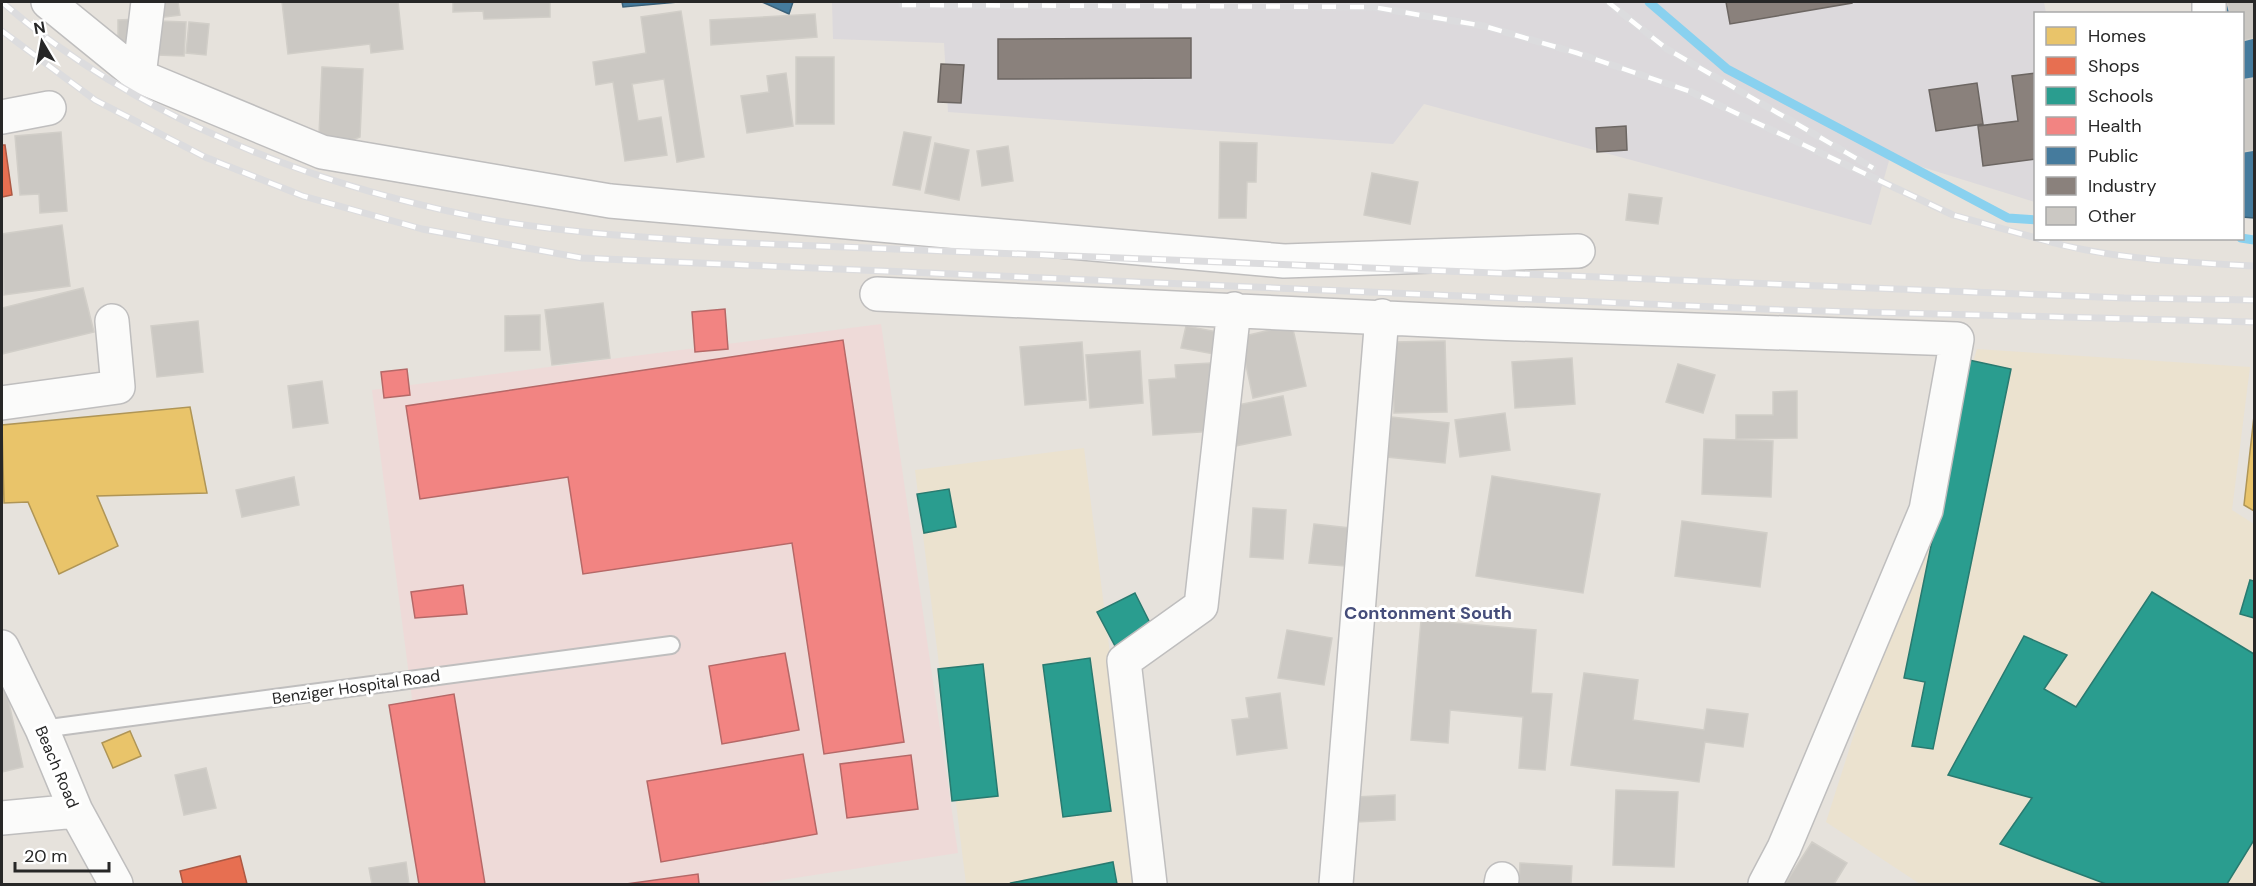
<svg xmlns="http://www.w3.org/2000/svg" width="2256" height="886" font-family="'DM Sans',sans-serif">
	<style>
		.industrial { fill: #dcd9dc }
		.education { fill: #ebe2cf }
		.medical { fill: #eedad8 }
		.homes { fill: #e9c46a; stroke: #af9556; stroke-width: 1.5 }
		.shops { fill: #e76f51; stroke: #ad5944; stroke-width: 1.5 }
		.schools { fill: #2a9d8f; stroke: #297a70; stroke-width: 1.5 }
		.health { fill: #f28482; stroke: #b56867; stroke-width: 1.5 }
		.public { fill: #457b9d; stroke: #3c627a; stroke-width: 1.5 }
		.industry { fill: #8a817c; stroke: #6c6662; stroke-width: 1.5 }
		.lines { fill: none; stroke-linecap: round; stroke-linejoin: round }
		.stream { stroke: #89d1ef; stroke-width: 9 }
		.building { fill: #cbc8c3; stroke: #d1cec8; stroke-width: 1.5 }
		.lane-casing { stroke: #bfbebe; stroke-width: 20 }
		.street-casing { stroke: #bfbebe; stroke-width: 36 }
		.secondary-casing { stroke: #bfbebe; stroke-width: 36 }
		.lane { stroke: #fbfbfa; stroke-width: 16 }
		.street { stroke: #fbfbfa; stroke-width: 33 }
		.secondary { stroke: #fbfbfa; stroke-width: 33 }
		.rail-casing { stroke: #dcdcde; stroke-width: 7 }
		.rail { stroke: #fff; stroke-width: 4.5; stroke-dasharray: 14; stroke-linecap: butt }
		.labels { text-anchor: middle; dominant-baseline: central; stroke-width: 6; stroke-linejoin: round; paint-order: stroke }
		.street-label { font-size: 16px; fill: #272727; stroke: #fff }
		.neighbourhood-label { font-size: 18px; font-weight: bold; fill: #454d7a; stroke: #fff }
	</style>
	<rect width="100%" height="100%" fill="#e6e2dc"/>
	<path class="industrial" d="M 832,2 L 2044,2 L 2046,13 L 2036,14 L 2035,202 L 1890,157 L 1871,225 L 1424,104 L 1393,144 L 948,112 L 944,43 L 833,39 Z"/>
	<path class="education" d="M 1977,349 L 2250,367 L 2232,510 L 2254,524 L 2254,884 L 1920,884 L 1826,822 Z
		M 1084,448 L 1139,884 L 966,884 L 915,470 Z"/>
	<path class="medical" d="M 881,324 L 958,853 L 755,884 L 436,884 L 372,390 Z"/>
	<path class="homes" d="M 190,407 L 207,493 L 97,496 L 118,546 L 59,574 L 28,502 L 4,503 L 2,425 Z
		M 2254,416 L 2254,511 L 2244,505 Z
		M 130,731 L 141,756 L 113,768 L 102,743 Z"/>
	<path class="shops" d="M 2,145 L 5,145 L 12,195 L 2,197 Z
		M 240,856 L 247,884 L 183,884 L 180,871 Z"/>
	<path class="schools" d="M 1969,360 L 2011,369 L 1933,749 L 1912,746 L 1925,682 L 1904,678 Z
		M 949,489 L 956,527 L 924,533 L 917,494 Z
		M 2250,580 L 2254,581 L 2254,618 L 2240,614 Z
		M 2152,592 L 2254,654 L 2254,840 L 2227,884 L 2106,884 L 2000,844 L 2032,798 L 1948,775 L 2024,636 L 2067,655 L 2044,689 L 2076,707 Z
		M 1135,593 L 1152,627 L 1115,646 L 1097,612 Z
		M 1090,658 L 1111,811 L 1063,817 L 1043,665 Z
		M 983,664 L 998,796 L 952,801 L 938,669 Z
		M 1113,862 L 1117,884 L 1012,884 L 1011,883 Z"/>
	<path class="health" d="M 725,309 L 728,349 L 695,352 L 692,312 Z
		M 843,340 L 904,742 L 824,754 L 792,543 L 583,574 L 568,477 L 420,499 L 406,406 Z
		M 407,369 L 410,395 L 384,398 L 381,372 Z
		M 463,585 L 467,614 L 415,618 L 411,592 Z
		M 785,653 L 799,730 L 722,744 L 709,666 Z
		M 454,694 L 485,884 L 419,884 L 389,705 Z
		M 803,754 L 817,834 L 661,862 L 647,781 Z
		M 911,755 L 918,809 L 847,818 L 840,764 Z
		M 698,874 L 699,884 L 626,884 Z"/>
	<path class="public" d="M 622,2 L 678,2 L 623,7 Z
		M 762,2 L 793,2 L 789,14 Z
		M 2223,2 L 2254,2 L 2254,218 L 2242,217 L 2242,14 L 2224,14 Z"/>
	<path class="industry" d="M 1726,2 L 1852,2 L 1852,3 L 1730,24 Z
		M 1191,38 L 1191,78 L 998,79 L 998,39 Z
		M 941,64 L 964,65 L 961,103 L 938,102 Z
		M 2036,73 L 2036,159 L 1983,166 L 1978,126 L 2018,121 L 2012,76 Z
		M 1977,83 L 1983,124 L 1936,131 L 1929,90 Z
		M 1626,126 L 1627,150 L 1597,152 L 1596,128 Z"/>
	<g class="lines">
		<path class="stream" d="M 1649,2 L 1727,69 L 2008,218 L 2036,220
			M 2241,238 L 2254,240"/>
	</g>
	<path class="building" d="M 155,2 L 178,2 L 180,15 L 157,18 Z
		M 282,2 L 398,2 L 403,49 L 371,53 L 370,44 L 288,54 Z
		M 453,2 L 550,2 L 550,17 L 484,19 L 483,11 L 453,12 Z
		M 2227,2 L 2254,2 L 2254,38 L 2242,41 L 2242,14 L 2230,14 Z
		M 681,11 L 704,157 L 677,162 L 664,79 L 632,84 L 638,121 L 661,117 L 667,155 L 625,161 L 613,82 L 596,85 L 593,62 L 646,53 L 641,17 Z
		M 815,14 L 817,37 L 711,45 L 710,20 Z
		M 139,19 L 140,43 L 118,44 L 118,20 Z
		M 158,21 L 186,22 L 184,56 L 157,55 Z
		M 189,22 L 209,24 L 206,55 L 186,53 Z
		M 796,57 L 834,57 L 834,124 L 796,124 Z
		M 322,67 L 363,69 L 360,137 L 322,152 L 319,135 Z
		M 786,73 L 793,126 L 747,133 L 741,96 L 769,92 L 767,76 Z
		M 2254,78 L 2254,150 L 2242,152 L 2242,80 Z
		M 61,132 L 67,211 L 40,213 L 39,194 L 20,195 L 15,136 Z
		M 904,132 L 931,137 L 920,190 L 893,185 Z
		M 1220,142 L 1257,143 L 1256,182 L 1247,182 L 1246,218 L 1219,218 Z
		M 935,143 L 969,150 L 959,200 L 925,193 Z
		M 1008,146 L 1013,181 L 982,186 L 977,151 Z
		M 1372,173 L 1418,182 L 1410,224 L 1364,215 Z
		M 1629,194 L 1662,198 L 1658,224 L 1626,220 Z
		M 62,225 L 70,286 L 4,295 L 2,234 Z
		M 83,288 L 94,332 L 2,354 L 2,308 Z
		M 603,303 L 610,358 L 552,365 L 545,310 Z
		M 540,315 L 540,350 L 505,351 L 505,316 Z
		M 198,321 L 203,372 L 157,377 L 151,326 Z
		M 1292,325 L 1306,386 L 1253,398 L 1240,337 Z
		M 1186,326 L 1223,333 L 1219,355 L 1181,348 Z
		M 1445,341 L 1447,412 L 1394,413 L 1393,342 Z
		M 1082,342 L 1086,400 L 1025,405 L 1020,347 Z
		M 1140,351 L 1143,403 L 1090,408 L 1086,355 Z
		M 1572,358 L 1575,404 L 1515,408 L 1512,362 Z
		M 1211,363 L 1216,431 L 1153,435 L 1149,380 L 1176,378 L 1175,365 Z
		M 1678,364 L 1715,375 L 1703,413 L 1666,402 Z
		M 322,381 L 328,423 L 293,428 L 288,386 Z
		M 1797,391 L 1797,438 L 1736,439 L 1736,415 L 1773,415 L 1773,392 Z
		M 1283,396 L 1291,435 L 1235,446 L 1227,407 Z
		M 1505,413 L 1510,450 L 1460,457 L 1455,420 Z
		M 1391,417 L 1449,423 L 1445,463 L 1387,457 Z
		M 1704,439 L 1773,441 L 1771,497 L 1702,494 Z
		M 1492,476 L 1600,494 L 1583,593 L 1476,576 Z
		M 294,477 L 299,505 L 242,517 L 236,490 Z
		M 1253,508 L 1286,510 L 1283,559 L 1250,557 Z
		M 1682,521 L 1767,533 L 1760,587 L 1675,576 Z
		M 1314,524 L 1350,528 L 1345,566 L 1309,563 Z
		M 1421,620 L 1536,630 L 1531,693 L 1552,694 L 1545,770 L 1519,768 L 1523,717 L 1450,710 L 1448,743 L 1411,740 Z
		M 1287,630 L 1332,638 L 1324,685 L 1278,678 Z
		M 2,671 L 23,767 L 2,772 Z
		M 1584,673 L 1638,680 L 1633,720 L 1704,730 L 1707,709 L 1748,714 L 1743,747 L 1705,742 L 1699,782 L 1571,765 Z
		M 1280,693 L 1287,748 L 1237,755 L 1232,720 L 1249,718 L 1246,698 Z
		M 206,768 L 216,808 L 184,815 L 175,775 Z
		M 1616,790 L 1678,792 L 1674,867 L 1613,865 Z
		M 1395,795 L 1395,820 L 1357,822 L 1356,797 Z
		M 1812,842 L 1847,863 L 1834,884 L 1785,884 Z
		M 406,862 L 409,884 L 372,884 L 369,868 Z
		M 1520,863 L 1572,866 L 1571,884 L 1519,884 Z"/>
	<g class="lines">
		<g class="lane-casing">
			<path id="lane" d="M 42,729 L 671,645"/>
		</g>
		<g class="street-casing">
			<path id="street" d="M 48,2 L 139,76 L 322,152 L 610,201 L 1284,261 L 1578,251
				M 2209,2 L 2209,14
				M 139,76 L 148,2
				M 2,117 L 49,108
				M 877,294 L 1493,323 L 1957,339 L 1926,510 L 1784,848 L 1765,884
				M 2,403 L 118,387 L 112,321
				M 1150,884 L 1124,661 L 1201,606 L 1234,309
				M 1336,884 L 1382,316
				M 1501,884 L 1502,879"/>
		</g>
		<g class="secondary-casing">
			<path id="secondary" d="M 2,647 L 42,729 L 76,811 L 116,884
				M 2,818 L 76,811"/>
		</g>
		<use href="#lane" class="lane"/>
		<use href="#street" class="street"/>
		<use href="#secondary" class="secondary"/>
		<g class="rail-casing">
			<path id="rail" d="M 2,2 C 135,118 320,189 493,220 C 567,233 643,237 718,242 L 2124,298 L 2254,300
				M 1608,2 L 1667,49 L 1873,168
				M 902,5 L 1373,7 L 1484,26 L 1577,53 L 1689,91 L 1953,215 L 2036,238
				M 2,31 L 95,100 L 205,157 L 303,196 L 422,229 L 582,258 L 1784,310 L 2254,322
				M 2036,238 C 2106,259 2182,262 2254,266"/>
		</g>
		<use href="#rail" class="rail"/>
	</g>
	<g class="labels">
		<g class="street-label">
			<text transform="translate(356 687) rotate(-8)">Benziger Hospital Road</text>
			<text transform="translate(57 767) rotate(67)">Beach Road</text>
		</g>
		<g class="neighbourhood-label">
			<text x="1428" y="613">Contonment South</text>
		</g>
	</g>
	<rect width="2256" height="886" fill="none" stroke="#272727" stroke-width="6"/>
	<rect x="2034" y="12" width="210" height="228" fill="#ffffff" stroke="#a9a9a9" stroke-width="1.5"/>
	<rect x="2046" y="27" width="30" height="18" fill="#e9c46a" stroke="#a9a9a9" stroke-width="1.5"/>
	<text x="2088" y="42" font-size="18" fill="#272727">Homes</text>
	<rect x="2046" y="57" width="30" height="18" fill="#e76f51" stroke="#a9a9a9" stroke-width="1.5"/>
	<text x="2088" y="72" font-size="18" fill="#272727">Shops</text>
	<rect x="2046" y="87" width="30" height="18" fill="#2a9d8f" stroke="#a9a9a9" stroke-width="1.5"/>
	<text x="2088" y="102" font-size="18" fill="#272727">Schools</text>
	<rect x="2046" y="117" width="30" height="18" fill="#f28482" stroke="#a9a9a9" stroke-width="1.5"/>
	<text x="2088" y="132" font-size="18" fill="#272727">Health</text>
	<rect x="2046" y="147" width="30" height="18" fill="#457b9d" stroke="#a9a9a9" stroke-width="1.5"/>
	<text x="2088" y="162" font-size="18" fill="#272727">Public</text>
	<rect x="2046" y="177" width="30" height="18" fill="#8a817c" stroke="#a9a9a9" stroke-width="1.5"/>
	<text x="2088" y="192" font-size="18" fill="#272727">Industry</text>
	<rect x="2046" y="207" width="30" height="18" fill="#cbc8c3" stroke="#a9a9a9" stroke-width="1.5"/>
	<text x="2088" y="222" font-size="18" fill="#272727">Other</text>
	<g transform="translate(42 42) rotate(350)" stroke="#ffffff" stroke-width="4.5" paint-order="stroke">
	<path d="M0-4.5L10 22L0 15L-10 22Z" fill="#272727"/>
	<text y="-9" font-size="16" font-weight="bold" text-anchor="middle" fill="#272727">N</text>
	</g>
	<path d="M15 862v9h94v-9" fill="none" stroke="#272727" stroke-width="3"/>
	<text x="24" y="862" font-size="18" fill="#272727" stroke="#ffffff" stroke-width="4.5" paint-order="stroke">20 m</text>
</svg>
